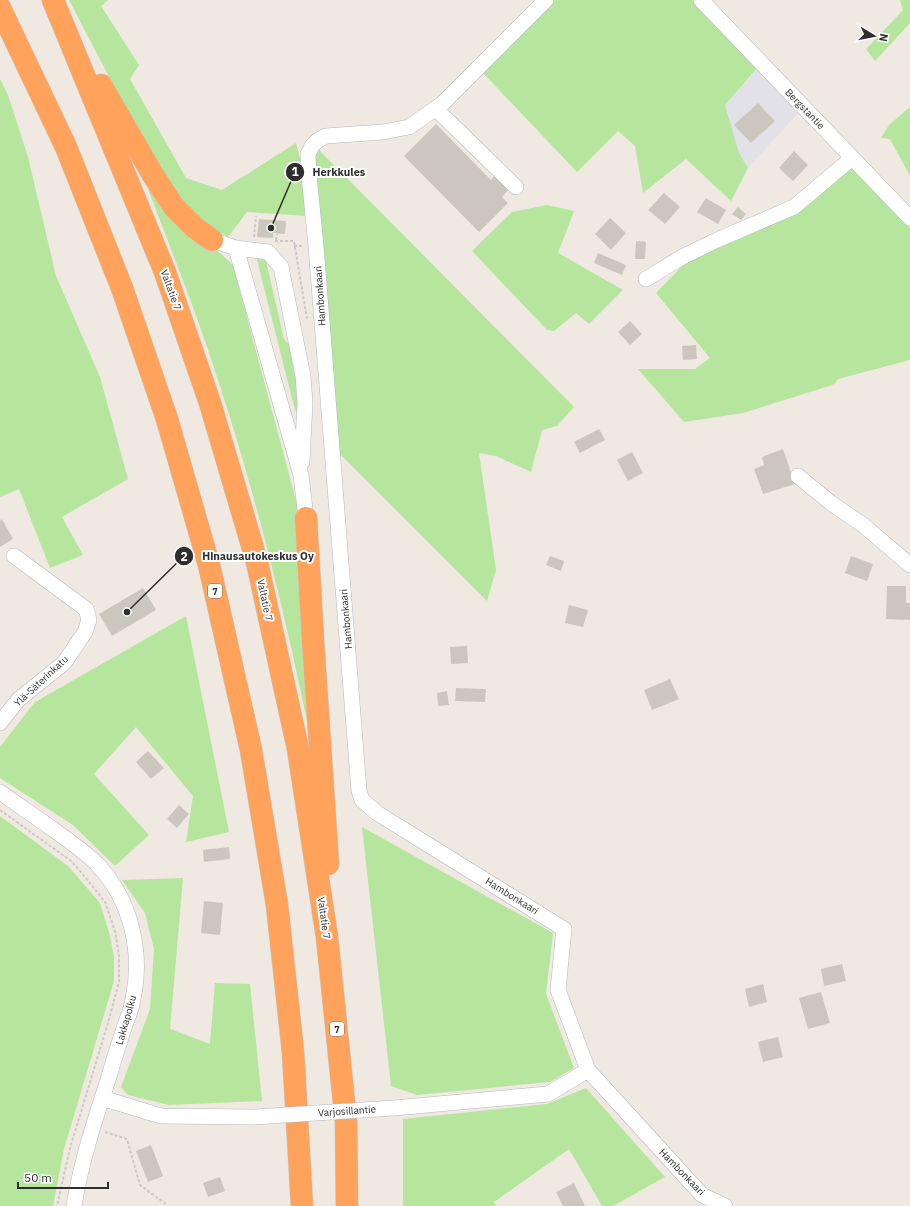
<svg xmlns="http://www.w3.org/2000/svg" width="910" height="1206" font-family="'IBM Plex Sans',sans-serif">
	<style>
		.industrial { fill: #e3e1e8 }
		.green { fill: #b6e59e }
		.building { fill: #cbc7bf }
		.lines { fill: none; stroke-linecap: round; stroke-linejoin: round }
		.minor-casing { stroke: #b4b7c1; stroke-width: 16 }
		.highway-casing { stroke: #c9c9c9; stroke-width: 23 }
		.path { stroke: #c9c9c9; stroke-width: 2; stroke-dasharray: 3 2; stroke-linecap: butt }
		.minor { stroke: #fff; stroke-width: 15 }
		.highway { stroke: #ffa35c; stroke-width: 22 }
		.minor-bridge-casing { stroke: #b4b7c1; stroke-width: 16; stroke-linecap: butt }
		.minor-bridge { stroke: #fff; stroke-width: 15 }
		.labels { text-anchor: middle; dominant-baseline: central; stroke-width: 4; stroke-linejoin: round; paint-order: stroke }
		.shield { fill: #fff; stroke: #6d6d6d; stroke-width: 1 }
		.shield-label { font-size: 9px; font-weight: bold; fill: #2e2e2e }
		.street-label { font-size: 10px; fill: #2e2e2e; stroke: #fff }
		.leader { fill: none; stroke: #2e2e2e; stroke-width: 1.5 }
		.callout-dot { fill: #2e2e2e; stroke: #fff; stroke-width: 1.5 }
		.mark-label { font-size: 12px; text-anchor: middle; font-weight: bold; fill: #fff }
		.callout-label { font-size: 11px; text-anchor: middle; font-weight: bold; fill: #2e2e2e; stroke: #fff; stroke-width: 4; stroke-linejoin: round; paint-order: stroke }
	</style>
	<rect width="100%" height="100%" fill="#efe9e1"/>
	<path class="industrial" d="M 767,58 L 809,101 L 748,168 L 739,153 L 725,105 Z"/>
	<path class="green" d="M 69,0 L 108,0 L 101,6 L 139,65 L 130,79 L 186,178 L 222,190 L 296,143 L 303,170 L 308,216 L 247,212 L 228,237 L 203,223 L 180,201 L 118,94 Z
		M 554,0 L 694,0 L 758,67 L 725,105 L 739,153 L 748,168 L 731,201 L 686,159 L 643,193 L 635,146 L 618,131 L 577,172 L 482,72 Z
		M 900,0 L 910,0 L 910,23 L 875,61 L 866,49 L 903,10 Z
		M 0,79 L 8,95 L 28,157 L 56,276 L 100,377 L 128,479 L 62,517 L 83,555 L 50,568 L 19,489 L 0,497 Z
		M 910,107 L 910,176 L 890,139 L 881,138 L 889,125 Z
		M 317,148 L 574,407 L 557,426 L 542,430 L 531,472 L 496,456 L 479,453 L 496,570 L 487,601 L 340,454 L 313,153 Z
		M 854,166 L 910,228 L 910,360 L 838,379 L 834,384 L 829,386 L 743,413 L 684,422 L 638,369 L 695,369 L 710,358 L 656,293 L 690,258 L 799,209 Z
		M 143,176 L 198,237 L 220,253 L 233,265 L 301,519 L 310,736 C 286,617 257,499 219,383 C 197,313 169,245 143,176 Z
		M 547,205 L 574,211 L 558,253 L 623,290 L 589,324 L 576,313 L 554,331 L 547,330 L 472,251 L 512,212 Z
		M 256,256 L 262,256 L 266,261 L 284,339 L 295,351 L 302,388 L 297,413 L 295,410 Z
		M 186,616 L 229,832 L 186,842 L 193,796 L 136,727 L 94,774 L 149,835 L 115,866 L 73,825 L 0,778 L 0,747 L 35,702 Z
		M 0,816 L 68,866 L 100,903 L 110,936 L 114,957 L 114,981 L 64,1149 L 53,1206 L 0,1206 Z
		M 362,827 L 553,933 L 546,994 L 574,1068 L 550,1082 L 417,1095 L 391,1086 Z
		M 183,878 L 170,1029 L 210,1044 L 215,983 L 250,984 L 262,1101 L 169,1105 L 128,1095 L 121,1087 L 150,1009 L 154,949 L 145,913 L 122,880 Z
		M 586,1088 L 665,1177 L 613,1206 L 602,1206 L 569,1149 L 494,1202 L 496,1206 L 403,1206 L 403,1119 L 547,1104 Z"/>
	<path class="building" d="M 758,103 L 775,121 L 751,143 L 734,125 Z
		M 436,124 L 491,180 L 495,175 L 509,189 L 502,197 L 508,203 L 479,232 L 404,156 Z
		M 794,151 L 808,165 L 793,181 L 779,168 Z
		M 664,193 L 680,207 L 665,224 L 648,210 Z
		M 706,198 L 726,210 L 718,224 L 697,212 Z
		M 738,207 L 746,214 L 741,220 L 732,214 Z
		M 610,218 L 626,233 L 611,250 L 595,234 Z
		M 259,219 L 286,221 L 285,234 L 273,233 L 273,238 L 257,237 Z
		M 636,241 L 646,242 L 645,259 L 635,259 Z
		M 598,253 L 626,265 L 622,275 L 594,263 Z
		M 630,321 L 642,334 L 630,345 L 618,332 Z
		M 696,345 L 697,359 L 683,360 L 682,346 Z
		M 599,429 L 605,440 L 580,453 L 574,442 Z
		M 783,449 L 795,484 L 763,494 L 754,469 L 764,465 L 762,457 Z
		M 632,452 L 643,473 L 628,481 L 617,460 Z
		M 2,519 L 13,539 L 0,547 L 0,521 Z
		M 550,556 L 564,561 L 561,571 L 546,565 Z
		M 851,556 L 873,564 L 867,581 L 845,573 Z
		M 887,586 L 906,586 L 906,603 L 910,603 L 910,620 L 886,619 Z
		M 143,588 L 156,610 L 112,636 L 99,614 Z
		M 569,605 L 588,610 L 583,627 L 565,623 Z
		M 467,646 L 468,663 L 451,664 L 450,647 Z
		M 670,679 L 679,699 L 652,710 L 644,690 Z
		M 456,688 L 486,689 L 485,702 L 455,701 Z
		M 447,691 L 449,705 L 438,706 L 437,693 Z
		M 148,751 L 164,768 L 151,779 L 136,762 Z
		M 179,805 L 189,814 L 177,828 L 167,819 Z
		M 229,847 L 230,859 L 204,862 L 203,850 Z
		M 204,901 L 223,903 L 220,935 L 201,933 Z
		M 842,964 L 846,981 L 824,986 L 821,969 Z
		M 763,984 L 767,1002 L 749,1007 L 745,989 Z
		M 821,992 L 830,1023 L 808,1029 L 799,998 Z
		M 778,1037 L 783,1057 L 763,1062 L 758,1042 Z
		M 151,1145 L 163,1176 L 148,1182 L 136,1151 Z
		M 220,1177 L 225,1191 L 208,1197 L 203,1183 Z
		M 574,1183 L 585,1206 L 563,1206 L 556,1192 Z"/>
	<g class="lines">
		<g class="minor-casing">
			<path id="minor" d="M 546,0 L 442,104 L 409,127 L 383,132 L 326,136 L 318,140 L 312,146 L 308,154 L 309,175 L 316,246 L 359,791 L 362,800 L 377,813 L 564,929 L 558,990 L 588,1070 L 702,1195 L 725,1206
				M 701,0 L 910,218
				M 436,109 L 516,187
				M 212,240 L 236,248 L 301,475 L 306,518
				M 236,248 L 268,252 L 281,267 L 303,376 L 305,403 L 302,462
				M 646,279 L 684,256 L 717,240 L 794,207 L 852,158
				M 798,476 L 831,503 L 863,525 L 910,565
				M 0,723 L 18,700 L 64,663 L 85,632 L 89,620 L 86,609 L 14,556
				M 0,792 C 18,805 36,817 54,830 C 69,841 84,851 97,864 C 131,900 143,951 133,999 C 132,1008 128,1017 125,1025 C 119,1044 113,1062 108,1080 C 94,1122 81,1163 74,1206
				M 102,1098 L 161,1116 L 254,1117
				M 394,1108 L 548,1094 L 588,1070"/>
		</g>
		<g class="highway-casing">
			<path id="highway" d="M 53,0 L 165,272 L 210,403 L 257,562 L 298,749 L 327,937 L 346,1122 L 347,1206
				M 0,8 L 66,147 L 122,288 L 167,419 L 209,565 L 251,750 L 277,905 L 293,1052 L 302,1206
				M 101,85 L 153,175 L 174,207 L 194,227 L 212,240
				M 306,518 L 313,640 L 328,864"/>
		</g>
		<path class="path" d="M 254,237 L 256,216
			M 276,240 L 277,234
			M 275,241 L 294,241 L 307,319
			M 294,246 L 303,246
			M 0,810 L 71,861 L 86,878 L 105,902 L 115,931 L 119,956 L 119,982 L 108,1023 L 70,1148 L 57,1206
			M 105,1132 L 127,1139 L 140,1185 L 166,1204 L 167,1206"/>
		<use href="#minor" class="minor"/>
		<use href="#highway" class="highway"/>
		<g class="minor-bridge-casing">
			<path id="minor-bridge" d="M 254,1117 L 394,1108"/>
		</g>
		<use href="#minor-bridge" class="minor-bridge"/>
	</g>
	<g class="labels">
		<g class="shield">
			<rect x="208" y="584" width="14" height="14" rx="3"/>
			<rect x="330" y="1022" width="14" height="14" rx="3"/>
		</g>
		<g class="shield-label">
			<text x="215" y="591">7</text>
			<text x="337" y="1029">7</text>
		</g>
		<g class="street-label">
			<text transform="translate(805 109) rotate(46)">Bergstantie</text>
			<text transform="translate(171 290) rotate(70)">Valtatie 7</text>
			<text transform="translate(320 296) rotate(-94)">Hambonkaari</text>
			<text transform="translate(265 600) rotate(78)">Valtatie 7</text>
			<text transform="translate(346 619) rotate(-95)">Hambonkaari</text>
			<text transform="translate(41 681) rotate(-43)">Ylä-Säterinkatu</text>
			<text transform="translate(512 896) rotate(32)">Hambonkaari</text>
			<text transform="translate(324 918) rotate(82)">Valtatie 7</text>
			<text transform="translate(126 1020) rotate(-74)">Lakkapolku</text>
			<text transform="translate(347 1111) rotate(-4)">Varjosillantie</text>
			<text transform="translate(682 1172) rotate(46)">Hambonkaari</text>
		</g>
	</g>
	<path class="leader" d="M271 228L295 172M127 612L184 556"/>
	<g class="callout-dot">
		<circle cx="271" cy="228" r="4"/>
		<circle cx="127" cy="612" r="4"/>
		<circle cx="295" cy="172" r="10"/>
		<circle cx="184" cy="556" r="10"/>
	</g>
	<g class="mark-label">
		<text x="295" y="176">1</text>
		<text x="184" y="561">2</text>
	</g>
	<g class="callout-label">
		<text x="339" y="176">Herkkules</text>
		<text x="258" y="560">Hinausautokeskus Oy</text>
	</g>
	<g transform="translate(874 36) rotate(100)" stroke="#ffffff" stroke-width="3" paint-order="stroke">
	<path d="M0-3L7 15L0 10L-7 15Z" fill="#2e2e2e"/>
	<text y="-6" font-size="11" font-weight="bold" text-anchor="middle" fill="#2e2e2e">N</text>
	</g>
	<path d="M18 1182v6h90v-6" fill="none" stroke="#2e2e2e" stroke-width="2"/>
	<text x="24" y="1182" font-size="12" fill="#2e2e2e" stroke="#ffffff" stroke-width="3" paint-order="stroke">50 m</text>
</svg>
